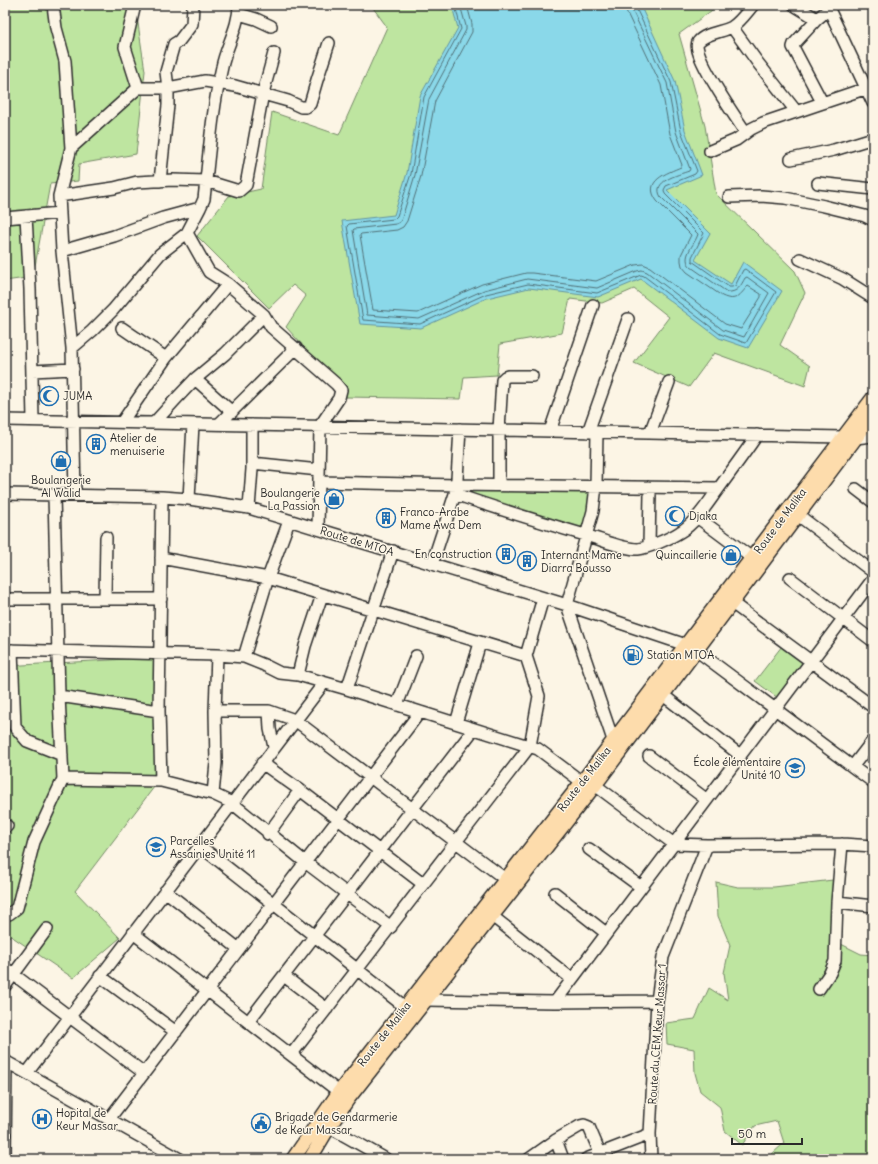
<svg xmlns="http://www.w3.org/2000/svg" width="878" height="1164" font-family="Delius,sans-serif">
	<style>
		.green { fill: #bee5a0; stroke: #748866 }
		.water { fill: #8ad8e9; stroke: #64939d }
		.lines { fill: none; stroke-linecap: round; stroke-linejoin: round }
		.shore { stroke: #517077; stroke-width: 1 }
		.minor-casing { stroke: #2b2b2b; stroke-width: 14 }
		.major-casing { stroke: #2b2b2b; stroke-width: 16 }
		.minor { stroke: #fcf5e5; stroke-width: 11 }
		.major { stroke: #fddcac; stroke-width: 13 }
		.labels { text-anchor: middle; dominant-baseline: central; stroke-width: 3; stroke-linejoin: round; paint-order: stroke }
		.poi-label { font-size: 11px; fill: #2b2b2b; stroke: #fcf5e5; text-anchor: start }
		.street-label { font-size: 11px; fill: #2b2b2b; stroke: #fcf5e5 }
	</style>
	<rect width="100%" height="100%" fill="#fcf5e5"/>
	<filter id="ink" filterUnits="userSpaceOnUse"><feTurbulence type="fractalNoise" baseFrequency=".025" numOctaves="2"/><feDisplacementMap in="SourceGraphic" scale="8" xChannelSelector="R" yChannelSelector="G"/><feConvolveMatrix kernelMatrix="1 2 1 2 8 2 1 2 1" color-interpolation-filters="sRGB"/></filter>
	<g filter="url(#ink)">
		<path class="green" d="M 5,5 L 140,5 L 136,10 L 145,71 L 136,154 L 79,164 L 78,181 L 50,184 L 33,277 L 5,281 Z
			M 371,5 L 713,5 L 715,8 L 679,34 L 705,126 L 716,194 L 795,271 L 805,293 L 780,345 L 810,366 L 805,386 L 714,353 L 689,387 L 634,363 L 669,317 L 634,289 L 602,303 L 570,299 L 562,333 L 500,344 L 497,375 L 464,377 L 461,399 L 346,397 L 329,375 L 286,327 L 306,296 L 293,285 L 269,308 L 197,236 L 229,196 L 261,189 L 272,112 L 339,135 L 387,27 Z
			M 471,486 L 591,488 L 584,532 L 469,495 Z
			M 782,646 L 804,663 L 778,698 L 755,681 Z
			M 162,657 L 167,770 L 75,891 L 120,938 L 73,978 L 11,936 L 5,937 L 5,666 Z
			M 833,880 L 839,943 L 861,954 L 873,955 L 873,1159 L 784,1159 L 771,1155 L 784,1143 L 777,1121 L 755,1126 L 742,1145 L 725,1131 L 720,1107 L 700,1091 L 695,1073 L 694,1049 L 667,1044 L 666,1023 L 695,1019 L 709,988 L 728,1000 L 724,973 L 730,945 L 718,916 L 716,882 L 738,887 L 774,887 Z"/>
		<path class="water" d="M 448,5 L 638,5 L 641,7 L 675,81 L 685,130 L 702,175 L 667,190 L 710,233 L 695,260 L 731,284 L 743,262 L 782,291 L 748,348 L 719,338 L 641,279 L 598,297 L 529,288 L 487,298 L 421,328 L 360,324 L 342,221 L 394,215 L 407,173 L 420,96 L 458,28 L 453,10 Z"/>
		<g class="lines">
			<path class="shore" d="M 453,5 L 456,9 L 461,29 L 424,97 L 411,174 L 397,216 L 394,219 L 349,224 L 347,226 L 363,320 L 420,324 L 486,294 L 528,284 L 597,293 L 641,275 L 644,276 L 720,334 L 746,343 L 776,292 L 745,269 L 743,270 L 735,286 L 732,287 L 729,287 L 692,261 L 692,257 L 704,233 L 665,194 L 664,190 L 666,186 L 695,174 L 697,171 L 681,131 L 671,82 L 636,8 L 636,5
				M 460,5 L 466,26 L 466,30 L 429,99 L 415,175 L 402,218 L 400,222 L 396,224 L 354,229 L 353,230 L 367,315 L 419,319 L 484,290 L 527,279 L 597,288 L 637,271 L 642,270 L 647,272 L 723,330 L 744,337 L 769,293 L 747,277 L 745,278 C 741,285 738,293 727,292 L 691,267 C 680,257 695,245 698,234 L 661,197 C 651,181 678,175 689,171 L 690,169 L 676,132 L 667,83 L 632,10 L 631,5
				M 467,5 L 472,24 L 472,32 L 435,101 L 421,176 L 407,221 L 403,227 L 397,230 L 361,234 L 360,235 L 373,310 L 418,313 L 482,284 L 526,273 L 532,273 L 596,281 L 635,265 L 643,264 L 650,267 L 725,324 L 741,329 L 761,297 L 761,294 L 748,286 C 740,294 737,303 722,296 L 687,272 L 682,266 L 681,261 L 681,255 L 691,235 L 657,201 C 642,181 667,173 681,167 L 682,165 L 670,134 L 661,85 L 627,13 L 625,5"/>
			<g class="minor-casing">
				<path id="minor" d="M 53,5 L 56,28 L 65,61 L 71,148
					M 135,5 L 125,47 L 138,88
					M 794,5 L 817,19
					M 827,5 L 873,103
					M 239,14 L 256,19 L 271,26
					M 732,27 L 758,63 L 796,111
					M 822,102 L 793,47 L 794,44 L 817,19 L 829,9
					M 746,133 C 738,121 690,52 698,42 C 705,33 723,32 732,27 C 740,22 747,12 753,5
					M 710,151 L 736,140 L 751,129 L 763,123 L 867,88
					M 791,159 L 834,150 L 873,138
					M 160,181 L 168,105 L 168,88 L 166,72 L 174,44 L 179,41 L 192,24 L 193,5
					M 818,183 L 873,189
					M 59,196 L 114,188 L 137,182 L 173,180 L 206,181 L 239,191 L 246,185 L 263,93 L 274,53
					M 729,197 L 761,196 L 785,198 L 824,206 L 865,216 L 873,220
					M 26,216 L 30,289 L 33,420
					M 5,218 L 60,213
					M 187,233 L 209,272 L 228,284 L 264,315 L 271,327 L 336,384 L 341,390 L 339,398 L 320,426 L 318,529
					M 62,251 L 114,236 L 163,218 L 200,208
					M 800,259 L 843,279 L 873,298
					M 122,328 L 166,358
					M 72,348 L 92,331 L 113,310 L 160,254 L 187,233 L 200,208 L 204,199 C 209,155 212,110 222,67 C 226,46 239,27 239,5
					M 32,371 L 73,369
					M 195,379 L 232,412
					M 5,420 L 843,437
					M 122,422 L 166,358 L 228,284
					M 154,423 L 176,399 L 195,379 L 225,354 L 264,315
					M 219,424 L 296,348
					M 550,431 L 593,305
					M 588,432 L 628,319
					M 597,432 L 596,486 L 593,511 L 567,605 L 613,740
					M 650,433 L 669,382
					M 855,438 L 873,436
					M 252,463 L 319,470
					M 319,482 L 457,485 L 719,488
					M 499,485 L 499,430 L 502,380 L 505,377 L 508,376 L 532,376
					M 648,487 L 650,492 L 649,546
					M 856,489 L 873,502
					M 5,494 L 162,497 L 189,499 L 249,508 L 567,605 L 686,645 L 696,650 L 873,782
					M 455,494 C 498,509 541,522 585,535 C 601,539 621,549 638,549 C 648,548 671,538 680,532 C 695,523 706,506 716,492 C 730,473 744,454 757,435
					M 54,495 L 59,696 L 63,779 L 161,781 L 213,794
					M 75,495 L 72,348 L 62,251 L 59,196 L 71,148 L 138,88 L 168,88 L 205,81 L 235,86 L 288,101 L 301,107 L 306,107 L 310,104 L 317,80 L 329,43
					M 189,499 L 193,424
					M 249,508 L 252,469 L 252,425
					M 798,515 L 873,572
					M 697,517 L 752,558
					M 161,558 L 268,578 L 526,656
					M 432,564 L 455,494 L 457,479 L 460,429
					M 790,578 L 873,641
					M 5,599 L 161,599
					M 105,599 L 106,537
					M 732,603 L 873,707
					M 5,650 L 217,655 L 244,657 L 264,665 L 280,673 L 298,675 L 347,689 L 538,749 L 582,782
					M 12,650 L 15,727 L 27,741 L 62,755
					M 217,655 L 215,711 L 216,763 L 213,794 L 232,803 L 305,862 L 391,927
					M 244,657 L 268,578 L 289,521
					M 298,675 L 305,646 L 322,595
					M 347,689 L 393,551
					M 663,695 L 740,755
					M 59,696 L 159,711
					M 397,705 L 416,656
					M 215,711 L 269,711 L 295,720 L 505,879
					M 269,711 L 270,729 L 274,747
					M 456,723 L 480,643
					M 649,756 L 707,800
					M 262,763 L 300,790 L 423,884
					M 853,766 L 873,740
					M 161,781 L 159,711 L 162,497
					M 595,785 L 674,844 L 707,845 L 842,844 L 873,846
					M 5,826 L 7,826
					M 268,834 L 300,790
					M 200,846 L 405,1007
					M 589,849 L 641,887
					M 165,891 L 239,949
					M 555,893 L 606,933
					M 837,902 L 873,906
					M 5,914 L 9,914 L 17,908 L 34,842 L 63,779
					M 492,916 L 572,979
					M 133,933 L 339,1092
					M 5,968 L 144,1073
					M 100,976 L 176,1032
					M 284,976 L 327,1009
					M 5,986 L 47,929
					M 819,989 L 830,973 L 835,961 L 837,902 L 842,844
					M 426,1000 L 555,1002 L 657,1001
					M 555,1002 L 873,579
					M 248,1022 L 474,729
					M 291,1055 L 530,746 L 539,696 L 526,656 L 543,598
					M 5,1061 L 180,1159
					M 27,1073 L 324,683
					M 109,1119 L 420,712
					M 329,1127 L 386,1159
					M 556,1140 L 563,1159
					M 5,1159 L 6,1061
					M 529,1159 L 556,1140 L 580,1126 L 584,1125 L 589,1127 L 600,1153
					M 586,1159 L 650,1134
					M 651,1159 L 650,1134 L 657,1001 L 663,957 L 707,845"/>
			</g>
			<g class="major-casing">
				<path id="major" d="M 293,1159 L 339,1092 L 582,782 L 873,398
					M 310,1159 L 329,1127 L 348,1099 L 595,785 L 873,415"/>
			</g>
			<use href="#minor" class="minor"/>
			<use href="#major" class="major"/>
		</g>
	</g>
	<defs>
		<g id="mosque-ring" transform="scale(1)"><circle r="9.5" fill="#fcf5e5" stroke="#1f6fb2" stroke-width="1.5"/><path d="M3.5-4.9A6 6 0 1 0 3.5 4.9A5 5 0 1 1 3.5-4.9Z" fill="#1f6fb2"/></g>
		<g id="building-ring" transform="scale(1)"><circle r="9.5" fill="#fcf5e5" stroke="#1f6fb2" stroke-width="1.5"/><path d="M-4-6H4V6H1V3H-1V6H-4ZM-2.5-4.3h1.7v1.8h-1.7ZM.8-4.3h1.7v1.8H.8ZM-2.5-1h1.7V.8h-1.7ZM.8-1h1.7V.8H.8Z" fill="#1f6fb2"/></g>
		<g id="shop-ring" transform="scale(1)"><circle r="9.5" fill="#fcf5e5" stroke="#1f6fb2" stroke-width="1.5"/><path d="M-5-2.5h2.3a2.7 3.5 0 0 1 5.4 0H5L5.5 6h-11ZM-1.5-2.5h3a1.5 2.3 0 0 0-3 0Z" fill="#1f6fb2"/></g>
		<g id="fuel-ring" transform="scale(1)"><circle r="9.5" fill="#fcf5e5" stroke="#1f6fb2" stroke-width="1.5"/><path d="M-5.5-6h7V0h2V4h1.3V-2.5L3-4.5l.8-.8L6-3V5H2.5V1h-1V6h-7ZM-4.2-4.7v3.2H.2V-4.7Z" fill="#1f6fb2"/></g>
		<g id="school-ring" transform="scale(1)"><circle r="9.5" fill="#fcf5e5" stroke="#1f6fb2" stroke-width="1.5"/><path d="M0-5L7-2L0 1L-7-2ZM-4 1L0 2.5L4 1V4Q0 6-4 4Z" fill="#1f6fb2"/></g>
		<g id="hospital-ring" transform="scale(1)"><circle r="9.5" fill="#fcf5e5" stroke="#1f6fb2" stroke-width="1.5"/><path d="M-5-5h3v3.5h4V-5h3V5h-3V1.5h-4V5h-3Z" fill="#1f6fb2"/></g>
		<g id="civic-ring" transform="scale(1)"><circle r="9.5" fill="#fcf5e5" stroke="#1f6fb2" stroke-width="1.5"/><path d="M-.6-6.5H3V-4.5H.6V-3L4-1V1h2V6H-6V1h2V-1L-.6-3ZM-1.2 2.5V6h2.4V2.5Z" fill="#1f6fb2"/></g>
	</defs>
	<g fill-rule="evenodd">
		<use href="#mosque-ring" x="49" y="396"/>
		<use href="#building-ring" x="96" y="444"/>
		<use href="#shop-ring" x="61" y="461"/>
		<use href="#shop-ring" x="334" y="499"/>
		<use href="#mosque-ring" x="675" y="516"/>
		<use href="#building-ring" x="386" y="518"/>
		<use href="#building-ring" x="506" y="554"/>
		<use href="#shop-ring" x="731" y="555"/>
		<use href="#building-ring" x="527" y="561"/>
		<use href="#fuel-ring" x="633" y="655"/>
		<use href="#school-ring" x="795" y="768"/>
		<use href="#school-ring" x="156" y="847"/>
		<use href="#hospital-ring" x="42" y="1119"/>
		<use href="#civic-ring" x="261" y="1123"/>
	</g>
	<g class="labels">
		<g class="poi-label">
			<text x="63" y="396">JUMA</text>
			<text x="110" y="438">Atelier de<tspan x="110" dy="13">menuiserie</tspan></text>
			<text x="61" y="480" text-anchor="middle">Boulangerie<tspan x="61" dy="13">Al Walid</tspan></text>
			<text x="320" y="493" text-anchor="end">Boulangerie<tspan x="320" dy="13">La Passion</tspan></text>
			<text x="400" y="512">Franco-Arabe<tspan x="400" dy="13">Mame Awa Dem</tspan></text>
			<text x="689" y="516">Djaka</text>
			<text x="492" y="554" text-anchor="end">En construction</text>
			<text x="541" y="555">Internant Mame<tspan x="541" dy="13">Diarra Bousso</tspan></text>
			<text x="717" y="555" text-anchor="end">Quincaillerie</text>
			<text x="647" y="655">Station MTOA</text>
			<text x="781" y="762" text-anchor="end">École élémentaire<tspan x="781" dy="13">Unité 10</tspan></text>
			<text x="170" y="841">Parcelles<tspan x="170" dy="13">Assainies Unité 11</tspan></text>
			<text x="56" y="1113">Hopital de<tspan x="56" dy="13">Keur Massar</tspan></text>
			<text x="275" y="1117">Brigade de Gendarmerie<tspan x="275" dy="13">de Keur Massar</tspan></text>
		</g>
		<g class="street-label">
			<text transform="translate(780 521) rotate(-53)">Route de Malika</text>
			<text transform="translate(357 541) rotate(17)">Route de MTOA</text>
			<text transform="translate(584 779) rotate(-52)">Route de Malika</text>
			<text transform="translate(384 1034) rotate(-52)">Route de Malika</text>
			<text transform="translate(657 1034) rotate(-86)">Route du CEM Keur Massar 1</text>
		</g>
	</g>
	<rect width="878" height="1164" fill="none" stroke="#fcf5e5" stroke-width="20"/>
	<rect x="10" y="10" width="858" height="1144" fill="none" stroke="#2b2b2b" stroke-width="1.5" filter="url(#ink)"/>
	<path d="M732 1138v6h70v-6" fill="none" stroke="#2b2b2b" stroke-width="2"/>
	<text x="738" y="1138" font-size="12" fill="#2b2b2b" stroke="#fcf5e5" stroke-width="3" paint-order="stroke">50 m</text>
</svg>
